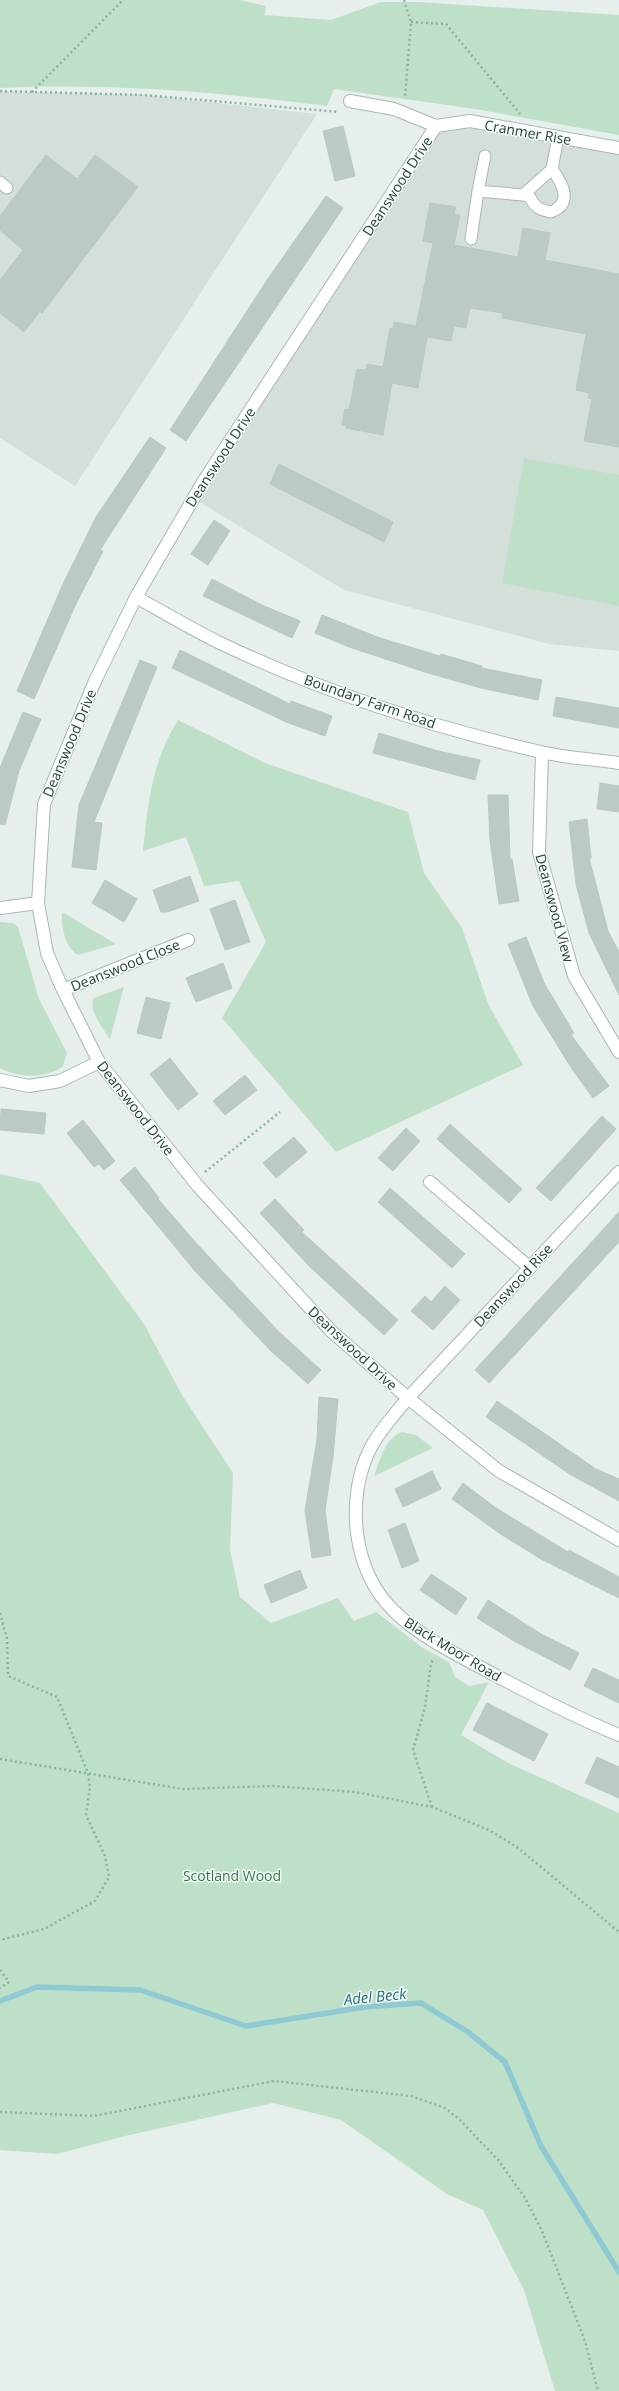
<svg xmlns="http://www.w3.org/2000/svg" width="619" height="2391" font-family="'Open Sans',sans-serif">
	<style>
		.built { fill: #d4dfda }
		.green { fill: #bfe0c8 }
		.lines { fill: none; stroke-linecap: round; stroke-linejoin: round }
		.stream { stroke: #8ec9d4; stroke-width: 5.5 }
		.building { fill: #bbcac4; stroke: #b8c9c2 }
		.service-casing { stroke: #a8b8b2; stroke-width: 13 }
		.minor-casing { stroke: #a8b8b2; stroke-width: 14 }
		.path { stroke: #86b3a5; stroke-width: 2.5; stroke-dasharray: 2 3; stroke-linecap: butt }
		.service { stroke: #fff; stroke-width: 11 }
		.minor { stroke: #fff; stroke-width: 12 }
		.labels { text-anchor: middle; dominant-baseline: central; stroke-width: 3; stroke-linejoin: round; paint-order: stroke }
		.street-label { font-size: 14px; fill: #24423a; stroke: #f7fbf9 }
		.park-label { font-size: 14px; fill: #2d7a4b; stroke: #f7fbf9 }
		.water-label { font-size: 15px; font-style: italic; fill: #1c6f80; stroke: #f7fbf9 }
	</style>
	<rect width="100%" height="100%" fill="#e6efeb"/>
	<path class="built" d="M 0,91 L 144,95 L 317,114 L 75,486 L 0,438 Z
		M 470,121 L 619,148 L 619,651 L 549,644 L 344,590 L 193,498 L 436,126 Z"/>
	<path class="green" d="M 0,0 L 240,0 L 266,6 L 265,15 L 331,20 L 381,2 L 419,2 L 619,15 L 619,135 L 475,109 L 334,89 L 327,106 C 219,92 109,83 0,88 Z
		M 524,458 L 619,475 L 619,606 L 502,583 Z
		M 178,720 L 265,763 L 408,812 L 424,873 L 462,928 L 489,1006 L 523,1065 L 336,1152 L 222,1018 L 266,942 L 239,881 L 204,886 L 186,837 L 143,851 C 148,803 152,761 178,720 Z
		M 62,912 L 116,944 L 78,955 C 65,947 61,927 62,912 Z
		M 0,922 L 13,923 L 18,927 L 39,999 L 67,1053 L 63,1066 C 47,1079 18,1078 0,1068 Z
		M 124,987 L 110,1039 L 109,1038 C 103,1028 87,1009 94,998 Z
		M 0,1174 L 40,1183 L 144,1324 L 182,1395 L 233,1473 L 230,1549 L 240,1597 L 271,1623 L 338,1598 L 354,1621 L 376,1612 L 423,1648 L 449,1662 L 455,1677 L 469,1686 L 489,1682 L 461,1735 L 508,1763 L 619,1813 L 619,2391 L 555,2391 L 524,2290 L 483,2210 L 447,2194 L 341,2120 L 273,2103 L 125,2136 L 57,2154 L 0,2150 Z
		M 402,1432 L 416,1435 L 433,1448 L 374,1476 C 381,1459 384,1439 402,1432 Z"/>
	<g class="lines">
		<path class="stream" d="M 0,2001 L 37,1987 L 140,1990 L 246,2026 L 365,2007 L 421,2003 L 468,2032 L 505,2062 L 541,2146 L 619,2272"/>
	</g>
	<path class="building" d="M 343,126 L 355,176 L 335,181 L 323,131 Z
		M 46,155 L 77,179 L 95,155 L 138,187 L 42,313 L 40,311 L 24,332 L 0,313 L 0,280 L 23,250 L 0,230 L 0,216 Z
		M 326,196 L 343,208 L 186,441 L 170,430 L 267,280 Z
		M 430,203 L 456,207 L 454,214 L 460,215 L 454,245 L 518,257 L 523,228 L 550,233 L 545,260 L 619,274 L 619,447 L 584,441 L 592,399 L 588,398 L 589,393 L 576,390 L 586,334 L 502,318 L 503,313 L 470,308 L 466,328 L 454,326 L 451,341 L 427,337 L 418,388 L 392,383 L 383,435 L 346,428 L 346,426 L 342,425 L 345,409 L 349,410 L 357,369 L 366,370 L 367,364 L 383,367 L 390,328 L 393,329 L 394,322 L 416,326 L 433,243 L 423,241 Z
		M 150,437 L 166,448 L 100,550 L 103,551 L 75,606 L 34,699 L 17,691 L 63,584 L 96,517 Z
		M 279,464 L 393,522 L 384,542 L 270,484 Z
		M 214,520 L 230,531 L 208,565 L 191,554 Z
		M 212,579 L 262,605 L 300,621 L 292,638 L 203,596 Z
		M 322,615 L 380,638 L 440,656 L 441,654 L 482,666 L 482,668 L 542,680 L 538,700 L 481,688 L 428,673 L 349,647 L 315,633 Z
		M 180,650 L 290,704 L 291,701 L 332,716 L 325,736 L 286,722 L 172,668 Z
		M 140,660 L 157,667 L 94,822 L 102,823 L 96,870 L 72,867 L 79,805 Z
		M 556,697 L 619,708 L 619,728 L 553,716 Z
		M 23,712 L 41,719 L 19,771 L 5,825 L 0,824 L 0,768 Z
		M 379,733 L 438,751 L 480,760 L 475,780 L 373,753 Z
		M 600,783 L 619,786 L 619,812 L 597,809 Z
		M 488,795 L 508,795 L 510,859 L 512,859 L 519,901 L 499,904 L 490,841 Z
		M 587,819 L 591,858 L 589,858 L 608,931 L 619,952 L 619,995 L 589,933 L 576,884 L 569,822 Z
		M 190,876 L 199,901 L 167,912 L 161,912 L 153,890 Z
		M 105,880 L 137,899 L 124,922 L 92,903 Z
		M 235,900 L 250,942 L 225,950 L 210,909 Z
		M 526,937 L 544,983 L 574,1033 L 571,1035 L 609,1086 L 593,1098 L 572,1069 L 533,1006 L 508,944 Z
		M 223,963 L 232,988 L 196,1002 L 186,978 Z
		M 146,997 L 170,1003 L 161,1039 L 137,1033 Z
		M 170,1058 L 198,1094 L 178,1110 L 150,1074 Z
		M 245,1075 L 257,1090 L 225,1115 L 213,1101 Z
		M 1,1109 L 46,1113 L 44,1134 L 0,1130 Z
		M 602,1116 L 616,1129 L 551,1201 L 536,1188 Z
		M 83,1120 L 115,1161 L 104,1170 L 99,1164 L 94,1167 L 67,1133 Z
		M 450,1124 L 522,1189 L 509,1203 L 437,1139 Z
		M 406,1128 L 420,1141 L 393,1171 L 378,1158 Z
		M 294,1137 L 307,1152 L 276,1178 L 263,1163 Z
		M 135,1167 L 159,1198 L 158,1199 L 197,1244 L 279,1332 L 321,1370 L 308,1384 L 270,1350 L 195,1271 L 120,1180 Z
		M 390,1188 L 465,1254 L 452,1268 L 378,1202 Z
		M 275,1199 L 304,1230 L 302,1232 L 398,1320 L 384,1335 L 309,1266 L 260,1213 Z
		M 619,1212 L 619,1242 L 489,1383 L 475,1370 Z
		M 445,1286 L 460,1300 L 433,1330 L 411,1311 L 425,1296 L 431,1302 Z
		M 319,1397 L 338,1399 L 333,1457 L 325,1510 L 331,1555 L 312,1558 L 305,1510 L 317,1440 Z
		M 497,1401 L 596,1469 L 619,1479 L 619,1501 L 571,1475 L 486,1417 Z
		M 432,1471 L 441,1489 L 403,1507 L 395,1489 Z
		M 463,1483 L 496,1508 L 568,1552 L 569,1550 L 619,1577 L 619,1598 L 541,1559 L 502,1535 L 452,1499 Z
		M 405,1523 L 419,1561 L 402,1568 L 388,1530 Z
		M 300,1570 L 307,1588 L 271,1603 L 264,1585 Z
		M 431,1574 L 467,1598 L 456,1615 L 420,1590 Z
		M 488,1600 L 541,1634 L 579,1653 L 570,1670 L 514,1641 L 477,1618 Z
		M 593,1668 L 619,1680 L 619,1703 L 584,1686 Z
		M 487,1703 L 548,1734 L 534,1761 L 473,1730 Z
		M 597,1757 L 619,1767 L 619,1798 L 585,1783 Z"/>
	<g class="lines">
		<g class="service-casing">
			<path id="service" d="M 0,182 L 7,188
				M 478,191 L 485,156
				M 523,195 L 529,196 C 535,207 539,210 551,212 C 574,203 562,183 552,169
				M 471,239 L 478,191 L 523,195 L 552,169 L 558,137"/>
		</g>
		<g class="minor-casing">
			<path id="minor" d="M 350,101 L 394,109 L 436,126 L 470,121 L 619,148
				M 436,126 L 203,482 L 136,597 L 95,681 L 44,804 L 38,903 L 47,953 L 63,990 L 99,1062 L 197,1185 L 331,1331 L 408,1398 L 499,1471 L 619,1540
				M 136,597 C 163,612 190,628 218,642 C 318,690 432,727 541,752 C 566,758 593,759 619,763
				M 542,753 L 539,852 L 574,976 L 619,1052
				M 0,908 L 38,903
				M 63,990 L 188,940
				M 0,1080 L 29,1086 L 60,1081 L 99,1062
				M 619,1172 L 408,1398 C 395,1414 381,1429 371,1447 C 345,1497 352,1571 394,1611 C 420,1637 458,1655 491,1673 C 533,1695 575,1717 619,1735
				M 430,1182 L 530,1268"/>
		</g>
		<path class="path" d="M 404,0 L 411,22 L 405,98
			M 411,22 L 446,24 L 520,114
			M 0,91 L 144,95 L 339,112
			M 32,92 L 123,0
			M 205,1172 L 280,1112
			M 0,1613 L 7,1639 L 8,1676 L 57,1697 L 88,1773 L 90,1787 L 86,1815 L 105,1856 L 109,1877 L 95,1901 L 44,1929 L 0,1940
			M 0,1759 L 183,1789 L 273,1786 L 355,1792 L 432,1807 L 489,1830 L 517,1847 L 619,1932
			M 432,1807 L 413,1750 L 425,1707 L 431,1663 L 434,1659
			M 0,1970 L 9,1982 L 0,1988
			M 0,2112 L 94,2116 L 274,2081 L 411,2096 L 445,2108 L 460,2120 L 499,2161 L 525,2198 L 542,2231 L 585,2341 L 598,2391"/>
		<use href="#service" class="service"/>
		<use href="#minor" class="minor"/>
	</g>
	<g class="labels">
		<g class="street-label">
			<text transform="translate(528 132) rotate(10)">Cranmer Rise</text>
			<text transform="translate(397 186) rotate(-57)">Deanswood Drive</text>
			<text transform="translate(220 457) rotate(-57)">Deanswood Drive</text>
			<text transform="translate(370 701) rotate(19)">Boundary Farm Road</text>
			<text transform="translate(69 743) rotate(-67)">Deanswood Drive</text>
			<text transform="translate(555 908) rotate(75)">Deanswood View</text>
			<text transform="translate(125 965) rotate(-22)">Deanswood Close</text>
			<text transform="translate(136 1108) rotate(52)">Deanswood Drive</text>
			<text transform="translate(513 1285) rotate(-47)">Deanswood Rise</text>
			<text transform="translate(353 1348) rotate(43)">Deanswood Drive</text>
			<text transform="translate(453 1649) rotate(31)">Black Moor Road</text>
		</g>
		<g class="park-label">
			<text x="232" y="1875">Scotland Wood</text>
		</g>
		<g class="water-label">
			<text transform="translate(375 1996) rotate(-6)">Adel Beck</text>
		</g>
	</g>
</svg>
